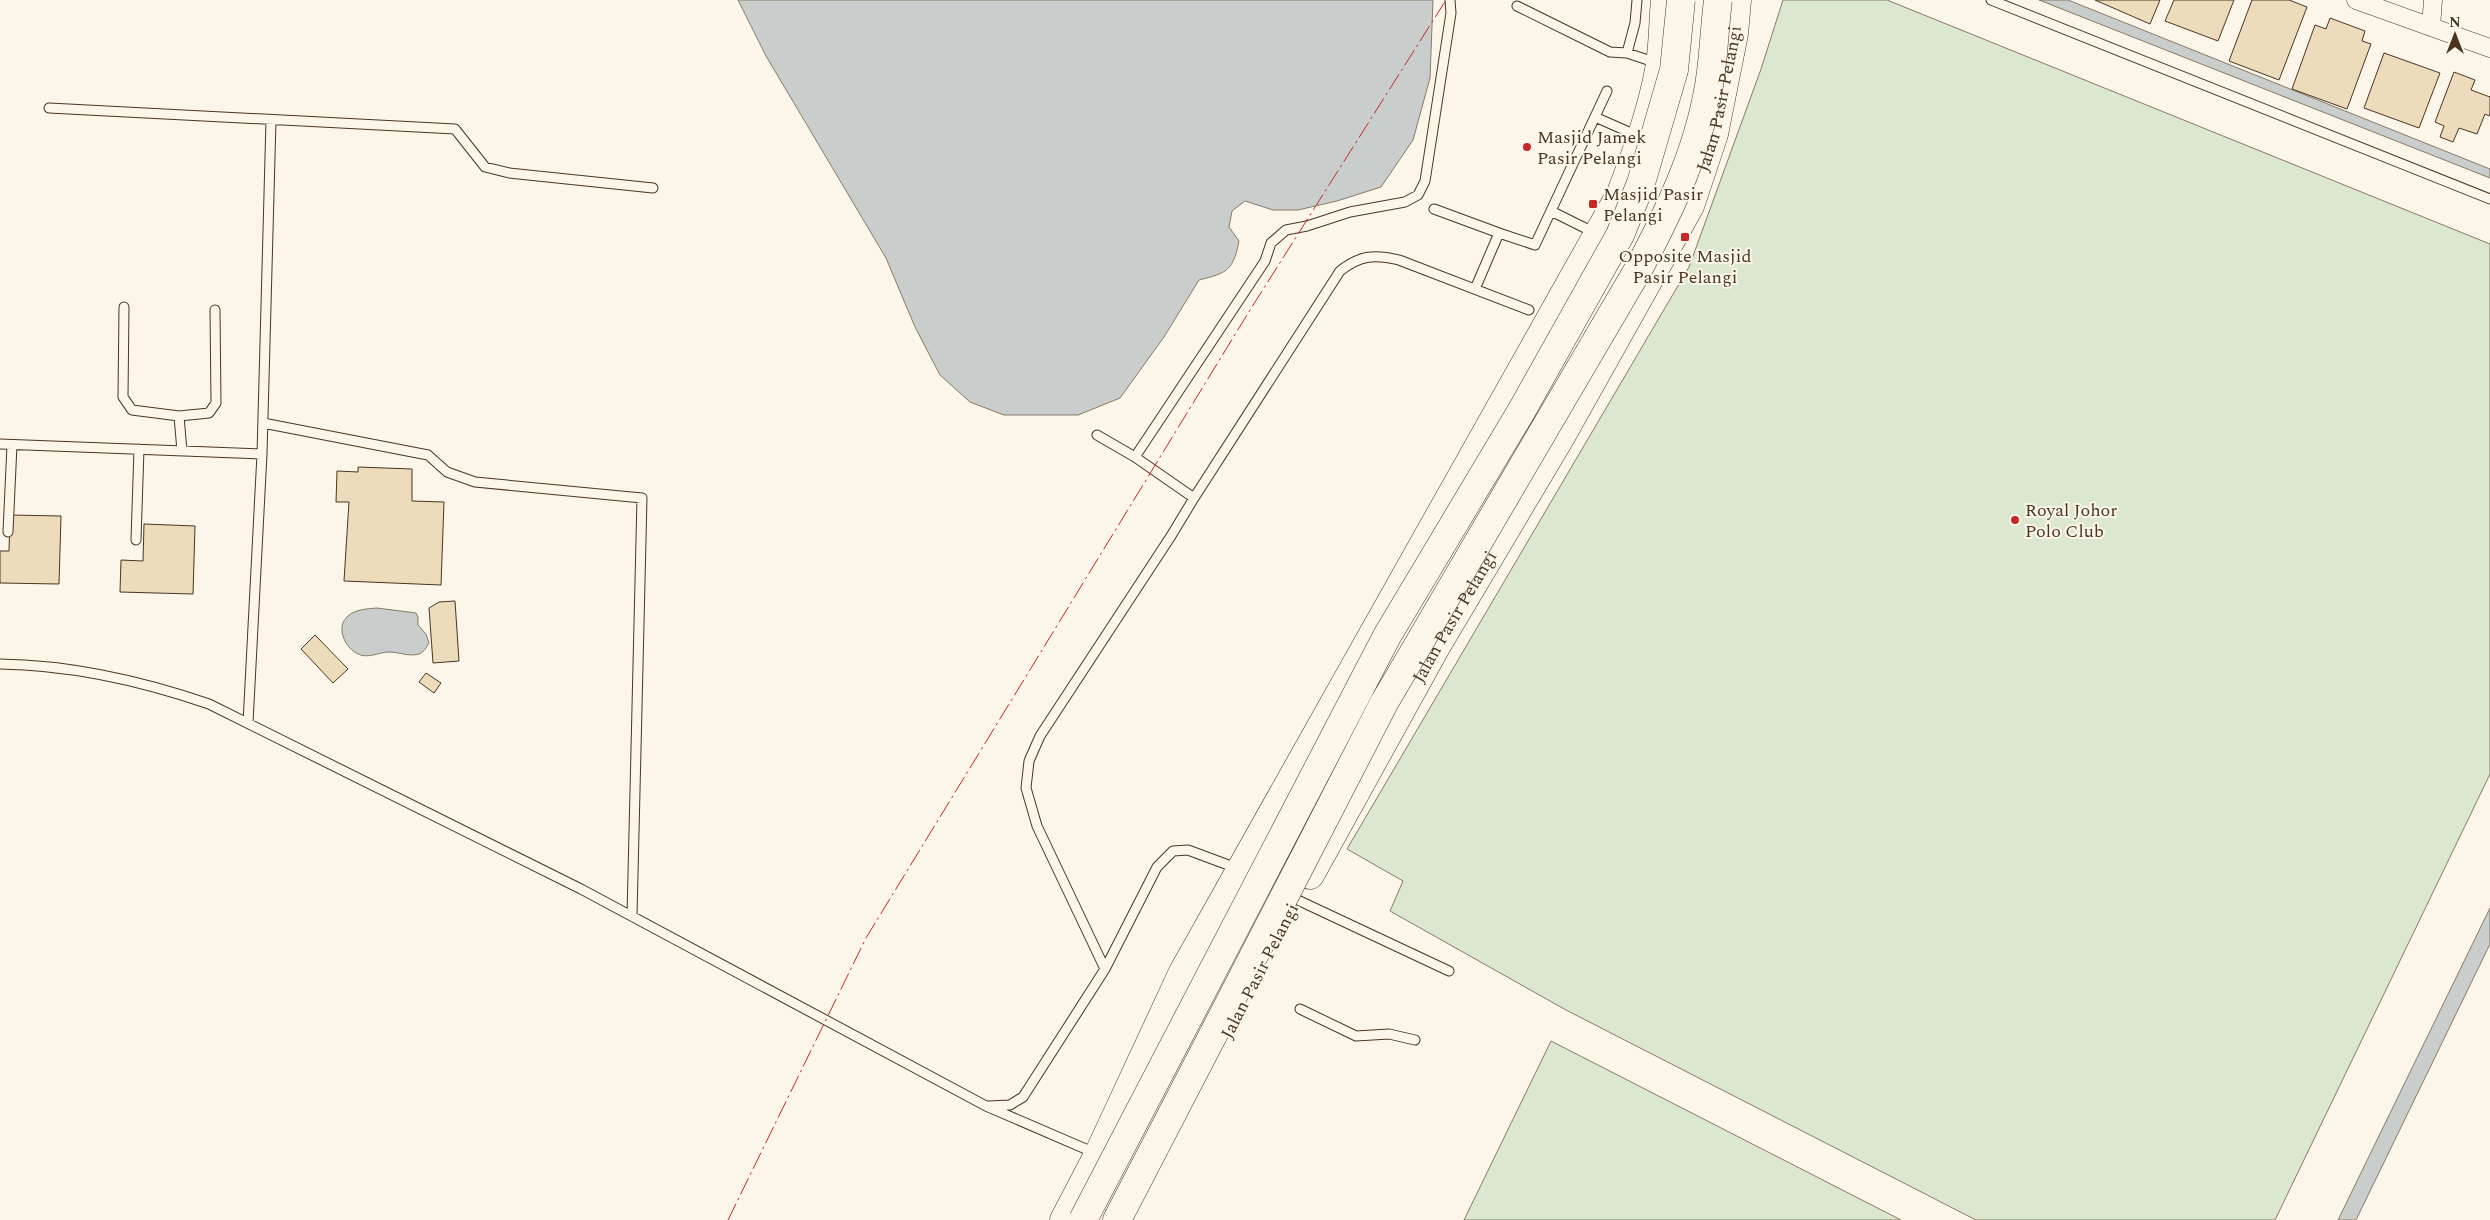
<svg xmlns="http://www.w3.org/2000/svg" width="2490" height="1220" font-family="Spectral,serif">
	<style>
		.green { fill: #dce7d0; stroke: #887966 }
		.water { fill: #c9cecd; stroke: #887966 }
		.building { fill: #ecdcbc; stroke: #4a3520 }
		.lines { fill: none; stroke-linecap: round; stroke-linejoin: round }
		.service-casing { stroke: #4a3520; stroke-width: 11 }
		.minor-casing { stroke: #4a3520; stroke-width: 19 }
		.primary-casing { stroke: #4a3520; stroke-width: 29 }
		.motorway-casing { stroke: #4a3520; stroke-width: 29 }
		.service { stroke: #fbf6e9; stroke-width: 9 }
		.minor { stroke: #fbf6e9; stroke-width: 18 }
		.primary { stroke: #fbf6e9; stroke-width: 28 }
		.motorway { stroke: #fbf6e9; stroke-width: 28 }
		.motorway-bridge-casing { stroke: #4a3520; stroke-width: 29; stroke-linecap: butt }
		.motorway-bridge { stroke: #fbf6e9; stroke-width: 28 }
		.power { stroke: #c62828; stroke-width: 1; stroke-dasharray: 18 4 2.5 4; stroke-linecap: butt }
		.poi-dot { fill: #c62828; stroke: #fbf6e9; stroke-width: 2 }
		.labels { text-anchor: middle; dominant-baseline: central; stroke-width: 4; stroke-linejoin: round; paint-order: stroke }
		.street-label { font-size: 18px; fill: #4a3520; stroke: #fbf6e9 }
		.poi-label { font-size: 18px; fill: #4a3520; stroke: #fbf6e9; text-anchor: start }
	</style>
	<rect width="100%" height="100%" fill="#fbf6e9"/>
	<path class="green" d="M 1783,0 L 1887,0 L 2490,244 L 2490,774 L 2275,1220 L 1976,1220 L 1566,1010 L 1390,911 L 1403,881 L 1347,849 L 1689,267 L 1761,69 Z
		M 1551,1041 L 1901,1220 L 1464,1220 Z"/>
	<path class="water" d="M 738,0 L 1433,0 L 1430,78 L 1413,140 L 1381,187 L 1337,201 L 1298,210 L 1273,210 L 1245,201 L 1232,211 L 1229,227 L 1239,241 C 1233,271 1227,273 1199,280 L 1164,337 L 1120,398 L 1078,415 L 1004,415 L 970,402 L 940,375 L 915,327 L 886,258 L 766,56 Z
		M 2039,0 L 2068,0 L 2490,169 L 2490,178 Z
		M 377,608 L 416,613 L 418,617 L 418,625 L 426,634 L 429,643 C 426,648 425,651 419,654 C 408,657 400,652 389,652 C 379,652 368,659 358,654 C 345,648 335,627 348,616 C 356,609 367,609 377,608 Z
		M 2490,908 L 2490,944 L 2356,1220 L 2338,1220 Z"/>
	<path class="building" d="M 2095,0 L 2160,0 L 2150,24 Z
		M 2174,0 L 2234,0 L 2218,41 L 2165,21 Z
		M 2252,0 L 2289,0 L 2307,7 L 2279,80 L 2229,61 Z
		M 2330,18 L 2365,31 L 2362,41 L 2371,44 L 2347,109 L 2292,89 L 2315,25 L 2326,29 Z
		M 2384,53 L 2440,73 L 2419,128 L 2364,108 Z
		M 2454,72 L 2475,80 L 2471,90 L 2490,97 L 2490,113 L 2489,116 L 2485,114 L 2477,134 L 2459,128 L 2453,142 L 2440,137 L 2444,126 L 2435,122 Z
		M 358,467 L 412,469 L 412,501 L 444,502 L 441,585 L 344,581 L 349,502 L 336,502 L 337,471 L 358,472 Z
		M 10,515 L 61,516 L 59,584 L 0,583 L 0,551 L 9,551 Z
		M 144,524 L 195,526 L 193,594 L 120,592 L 121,560 L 143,561 Z
		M 455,601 L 459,661 L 433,663 L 429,608 L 439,602 Z
		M 315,635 L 348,669 L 333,683 L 301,649 Z
		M 426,673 L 441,683 L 434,693 L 419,682 Z"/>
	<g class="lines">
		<g class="service-casing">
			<path id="service" d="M 1991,0 L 2490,199
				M 1517,6 L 1610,52 L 1627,53 L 1657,63
				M 1627,53 L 1635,23 L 1637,0
				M 49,108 L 455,129 L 485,167 L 509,173 L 653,188
				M 1595,117 L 1638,136
				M 1434,209 L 1499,233
				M 1551,211 L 1595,233
				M 1475,289 L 1499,233 L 1535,245 L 1607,91
				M 124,307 L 123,397 L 132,410 L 179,416
				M 263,423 L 428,455 L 447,472 L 475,482 L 642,498 L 632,916
				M 1097,435 L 1135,457 L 1194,498 L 1171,536 L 1040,736 L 1029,761 L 1026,788 L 1037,826 L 1105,969
				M 0,444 L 262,454
				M 182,451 L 179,416 L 209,413 L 216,403 L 215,310
				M 1135,457 L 1265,261 L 1271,243 L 1286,230 L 1307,226 L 1350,212 L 1405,202 L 1418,195 L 1425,181 L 1451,13 L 1450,0
				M 1194,498 L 1340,271 C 1360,255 1375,254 1399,260 L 1529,310
				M 8,532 L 12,445
				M 136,540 L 139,449
				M 0,664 C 71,665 142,681 209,704 L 581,889 L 986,1106 L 1095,1153
				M 248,723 L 262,454 L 271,120
				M 1287,895 L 1449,971
				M 1300,1009 L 1356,1036 L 1389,1034 L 1415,1040
				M 989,1106 L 1010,1105 L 1023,1097 L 1105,969 L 1157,867 L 1173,851 L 1188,850 L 1239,869"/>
		</g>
		<g class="minor-casing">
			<path id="minor" d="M 2356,0 L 2490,48
				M 2431,27 L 2433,0"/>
		</g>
		<g class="primary-casing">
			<g id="primary">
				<path id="s1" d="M 1310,875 L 1437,645 L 1563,433 L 1690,206 L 1714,134 L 1734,34 L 1737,0"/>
				<path d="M 1064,1220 L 1098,1155 L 1183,972 L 1621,193 C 1637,151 1652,110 1660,65 C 1663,44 1663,21 1665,0"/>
			</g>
		</g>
		<g class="motorway-casing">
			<path id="motorway" d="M 1117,1220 L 1214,1033"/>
		</g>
		<use href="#service" class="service"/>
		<use href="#minor" class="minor"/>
		<use href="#primary" class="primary"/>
		<use href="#motorway" class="motorway"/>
		<g class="motorway-bridge-casing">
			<path id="motorway-bridge" d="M 1214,1033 L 1384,703 L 1639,268 C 1672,206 1702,143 1711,72 C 1714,48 1715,24 1718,0
				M 1083,1220 L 1387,636 L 1522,410 L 1620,235 L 1641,183 L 1674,70 L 1681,0"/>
		</g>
		<use href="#motorway-bridge" class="motorway-bridge"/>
		<path class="power" d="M 728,1220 L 866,938 L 1250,310 L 1446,0"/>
	</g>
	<g class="poi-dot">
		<circle cx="1527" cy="147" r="5"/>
		<rect x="1588" y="199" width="10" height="10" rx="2.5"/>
		<rect x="1680" y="232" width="10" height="10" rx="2.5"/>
		<circle cx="2015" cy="520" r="5"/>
	</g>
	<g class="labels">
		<g class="street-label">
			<text stroke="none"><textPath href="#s1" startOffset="881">Jalan Pasir Pelangi</textPath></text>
			<text stroke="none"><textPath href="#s1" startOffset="296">Jalan Pasir Pelangi</textPath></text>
			<text transform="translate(1260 971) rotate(-63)">Jalan Pasir Pelangi</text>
		</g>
		<g class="poi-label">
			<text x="1537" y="137">Masjid Jamek<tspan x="1537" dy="21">Pasir Pelangi</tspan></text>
			<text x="1603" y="194">Masjid Pasir<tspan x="1603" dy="21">Pelangi</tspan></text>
			<text x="1685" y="256" text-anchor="middle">Opposite Masjid<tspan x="1685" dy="21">Pasir Pelangi</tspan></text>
			<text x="2025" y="510">Royal Johor<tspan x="2025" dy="21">Polo Club</tspan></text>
		</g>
	</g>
	<g transform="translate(2455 35)" stroke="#fbf6e9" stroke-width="4" paint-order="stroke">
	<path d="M0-4L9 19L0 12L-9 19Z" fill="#4a3520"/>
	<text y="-8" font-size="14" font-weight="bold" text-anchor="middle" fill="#4a3520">N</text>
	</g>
</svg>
